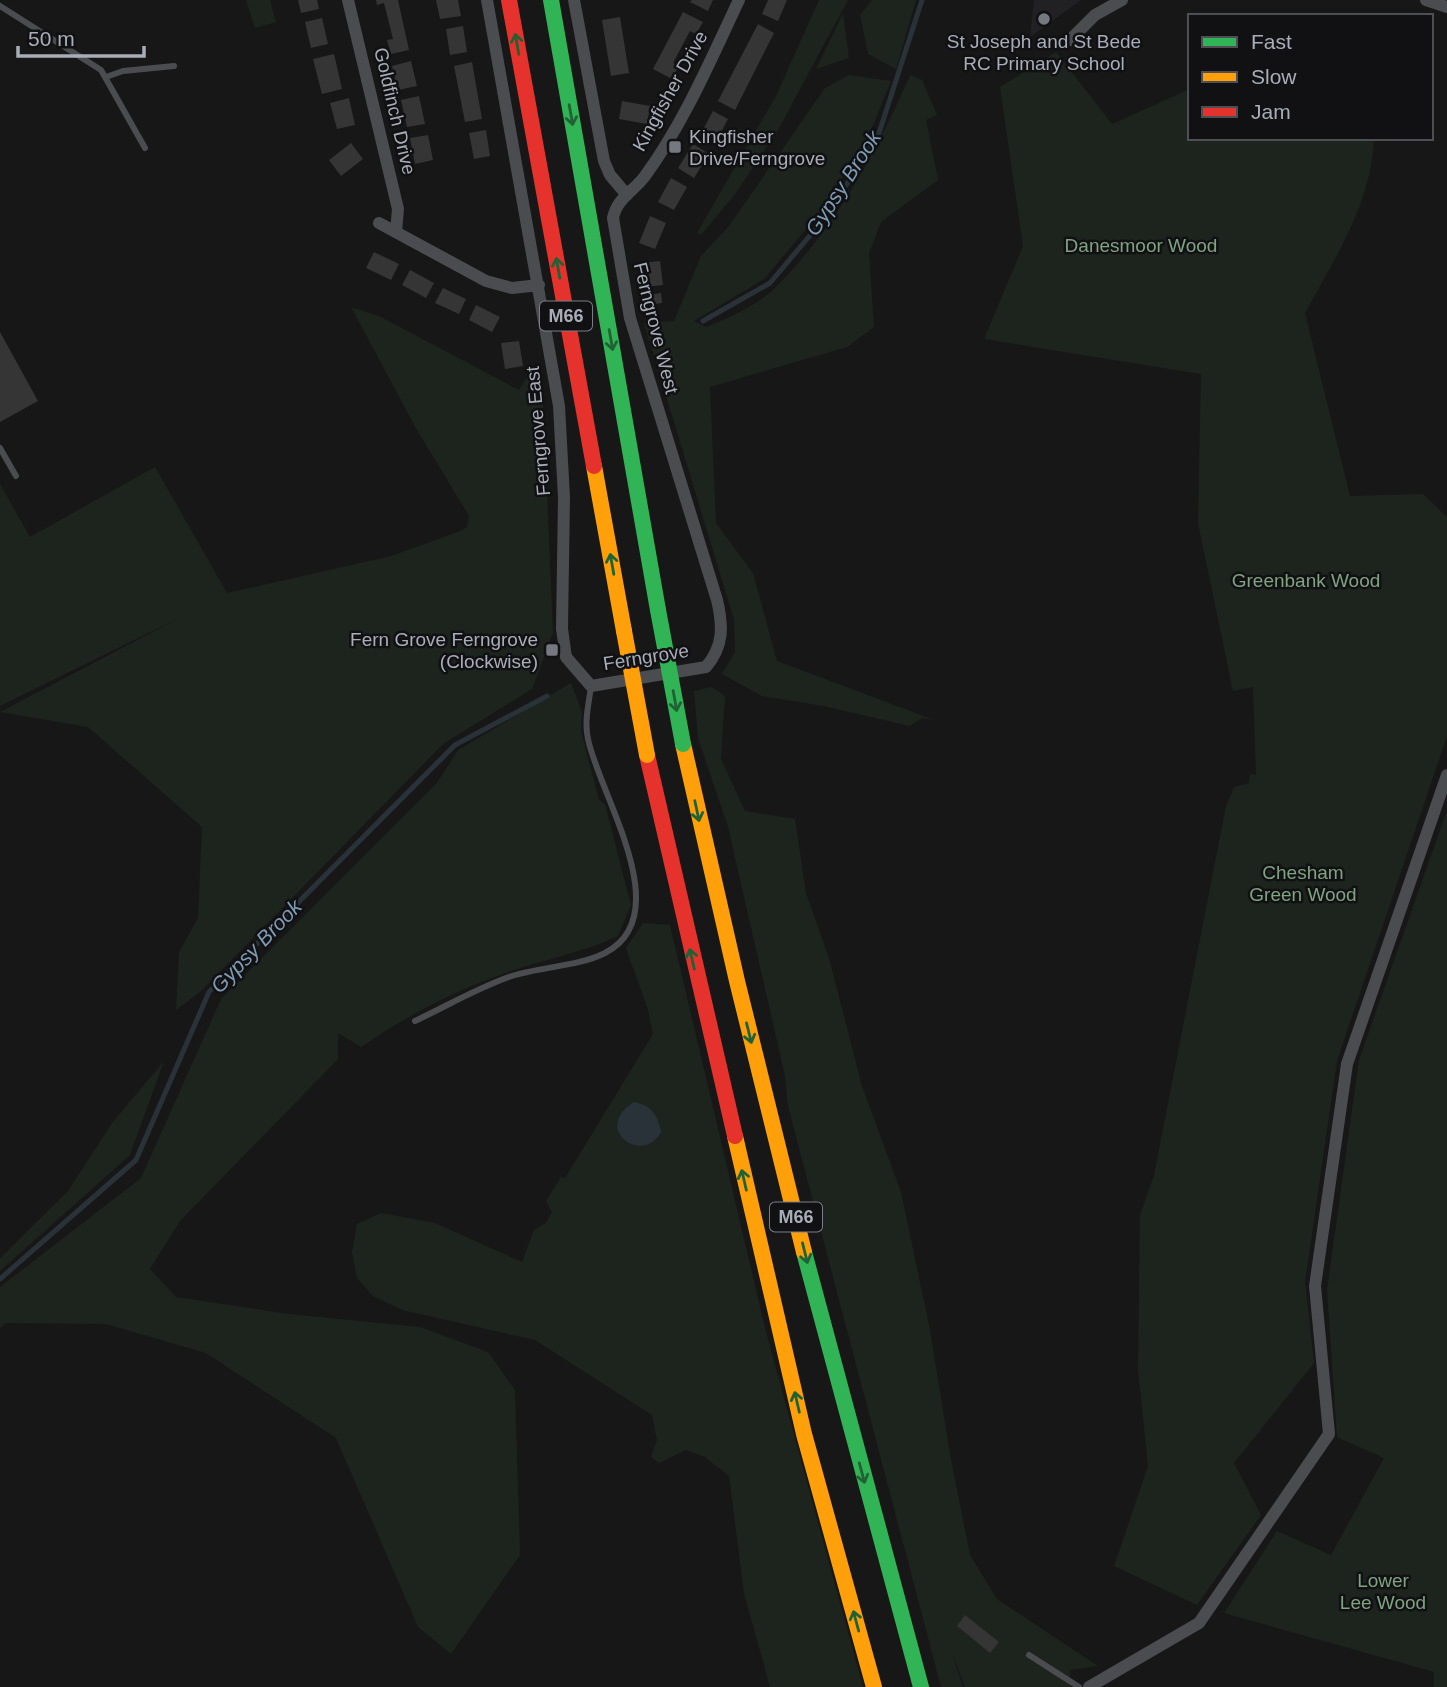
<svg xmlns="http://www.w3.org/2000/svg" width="1447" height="1687" font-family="Arial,sans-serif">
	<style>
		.built { fill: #212123 }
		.green { fill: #1d241e }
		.water { fill: #2a3239 }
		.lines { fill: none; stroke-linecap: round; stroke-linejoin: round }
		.stream { stroke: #2a3239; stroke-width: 5 }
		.building { fill: #353536 }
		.lane { stroke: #4b4c50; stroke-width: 6 }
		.street { stroke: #4b4c50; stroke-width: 12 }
		.fast { stroke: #30b455; stroke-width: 16 }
		.slow { stroke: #ff9f0a; stroke-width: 16 }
		.jam { stroke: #e5322d; stroke-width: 16 }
		.fast-bridge { stroke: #30b455; stroke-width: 16 }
		.slow-bridge { stroke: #ff9f0a; stroke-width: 16 }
		.oneway { stroke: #206234 }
		.poi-dot { fill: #757880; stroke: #111113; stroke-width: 2.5 }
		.labels { text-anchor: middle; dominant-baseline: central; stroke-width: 5; stroke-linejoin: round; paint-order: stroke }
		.shield { fill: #111113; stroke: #7b7e86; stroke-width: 2 }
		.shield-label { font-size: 18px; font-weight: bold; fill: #a8adb8 }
		.poi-label { font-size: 19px; fill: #a8adb8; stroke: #111113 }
		.street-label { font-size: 19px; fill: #a8adb8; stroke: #111113 }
		.park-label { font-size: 19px; fill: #7fa381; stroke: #111113 }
		.water-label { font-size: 21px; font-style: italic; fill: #7f9bb3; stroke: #111113 }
	</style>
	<rect width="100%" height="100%" fill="#171717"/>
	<path class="built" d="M 1034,0 L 1081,0 L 1030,37 Z"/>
	<path class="green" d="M 246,0 L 270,0 L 276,22 L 255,28 Z
		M 819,0 L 848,0 L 778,130 L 736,193 L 701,235 L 697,233 L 776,96 Z
		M 872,0 L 916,0 L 896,69 L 868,54 L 860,15 Z
		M 843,13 L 849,58 L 816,69 Z
		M 1056,52 L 1112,124 L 1190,89 L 1190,138 L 1374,138 C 1372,202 1335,258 1305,313 L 1350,496 L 1423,494 L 1447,517 L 1447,736 L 1337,1061 L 1305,1282 L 1314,1363 L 1234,1463 L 1261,1515 L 1197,1605 L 1114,1566 L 1148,1466 L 1138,1369 L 1140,1215 L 1154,1175 L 1226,806 L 1234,787 L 1249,783 L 1250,774 L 1256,775 L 1253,687 L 1233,691 L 1198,523 L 1201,374 L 984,339 L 1023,246 L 1000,87 Z
		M 849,75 L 891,81 L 870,133 L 819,214 L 764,279 L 694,321 L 706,327 C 728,318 758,305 776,287 C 835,228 877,152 910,75 L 922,80 L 937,115 L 926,120 L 938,180 L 881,222 L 869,253 L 874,327 L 847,347 L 710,387 L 716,523 L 753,573 L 777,661 L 934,720 L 922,718 L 910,726 L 823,706 L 762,696 L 722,674 L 735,652 L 734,620 L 644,323 L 674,321 L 701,256 L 729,226 L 825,88 Z
		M 351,307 L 381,317 L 519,390 L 527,377 L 542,375 L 553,633 L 532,689 L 443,744 L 200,992 L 176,1010 L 179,952 L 198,918 L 202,827 L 88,727 L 0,712 L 181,617 L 0,706 L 0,484 L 30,537 L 155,467 L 227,593 L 391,556 L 458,532 L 467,527 L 469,516 L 417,430 Z
		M 571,683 L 582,712 L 581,731 L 599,800 L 605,804 L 631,905 L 618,936 C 580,954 539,960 500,975 C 450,993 405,1017 361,1047 L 338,1033 L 338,1059 L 180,1221 L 150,1269 L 176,1297 L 289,1314 L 420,1327 L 488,1352 L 515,1390 L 520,1555 L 451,1654 L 418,1627 L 336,1438 L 206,1353 L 106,1324 L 6,1323 L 0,1328 L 0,1287 L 141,1178 L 221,999 L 437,783 L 458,750 Z
		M 712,687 L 725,696 L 721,759 L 745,811 L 795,819 L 806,893 L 829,958 L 862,1086 L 901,1192 L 930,1330 L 950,1454 L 970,1555 L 997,1599 L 1098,1666 L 1070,1670 L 1071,1687 L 965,1687 L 951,1651 L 963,1687 L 941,1687 L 788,1106 L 785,1076 L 728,827 L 698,738 L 694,691 Z
		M 1447,810 L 1447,1687 L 1434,1687 L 1434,1672 L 1224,1613 L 1277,1531 L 1331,1555 L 1384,1458 L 1337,1437 L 1327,1290 L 1359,1060 Z
		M 643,923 L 670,925 L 766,1332 L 863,1687 L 770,1687 L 744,1593 L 729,1476 L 705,1457 L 686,1450 L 659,1463 L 651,1457 L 657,1440 L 652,1415 L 535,1340 L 402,1310 L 373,1296 L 357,1278 L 352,1252 L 357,1224 L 381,1213 L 435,1223 L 522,1262 L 534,1230 L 546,1223 L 552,1212 L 546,1201 L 561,1177 L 565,1178 L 653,1034 L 648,1010 L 626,948 Z
		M 164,1061 L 130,1155 L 0,1271 L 0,1258 L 68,1191 L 112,1123 Z"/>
	<path class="water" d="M 634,1102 C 653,1106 657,1115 661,1132 C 643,1166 591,1129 634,1102 Z"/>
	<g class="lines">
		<path class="stream" d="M 703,321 L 770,283 L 828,214 L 879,133 L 922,0
			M 0,1279 L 136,1160 L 209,992 L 455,745 L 547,696"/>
	</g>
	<path class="building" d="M 298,0 L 317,0 L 319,9 L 301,13 Z
		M 376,0 L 398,0 L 409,50 L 391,54 L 387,40 L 393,39 L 384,3 L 377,5 Z
		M 436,0 L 458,0 L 461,16 L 440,19 Z
		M 692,0 L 713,0 L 708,11 L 690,2 Z
		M 768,0 L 787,0 L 778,21 L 762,14 Z
		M 683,12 L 703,22 L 696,34 L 690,31 L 673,63 L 679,66 L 672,79 L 653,69 Z
		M 620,17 L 629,73 L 611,76 L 602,20 Z
		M 322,18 L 328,44 L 311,48 L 305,22 Z
		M 758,24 L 774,33 L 735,110 L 718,101 Z
		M 463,26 L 467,52 L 450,55 L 446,29 Z
		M 334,54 L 342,89 L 322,94 L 313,59 Z
		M 411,61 L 417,86 L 398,90 L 392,66 Z
		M 472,62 L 482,119 L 465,122 L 454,66 Z
		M 419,96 L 425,124 L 407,127 L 401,100 Z
		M 349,98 L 355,125 L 337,129 L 330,103 Z
		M 622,101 L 650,106 L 647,124 L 619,119 Z
		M 713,111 L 728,119 L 715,143 L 700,135 Z
		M 486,130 L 490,156 L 474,159 L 469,133 Z
		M 428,135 L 433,160 L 415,164 L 410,138 Z
		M 351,143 L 363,159 L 341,176 L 329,160 Z
		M 693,144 L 709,154 L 694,178 L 678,168 Z
		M 671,178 L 687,187 L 674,210 L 658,202 Z
		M 650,216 L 666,223 L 655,249 L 639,243 Z
		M 374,252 L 399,264 L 391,280 L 366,268 Z
		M 660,261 L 663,285 L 645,287 L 642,263 Z
		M 410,270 L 434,283 L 426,298 L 402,285 Z
		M 443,288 L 466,299 L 459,314 L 435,303 Z
		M 661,293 L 662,303 L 649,305 L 648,295 Z
		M 476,305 L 500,317 L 492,332 L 469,320 Z
		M 0,332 L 38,401 L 0,422 Z
		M 519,341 L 523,366 L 505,369 L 501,343 Z
		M 965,1615 L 999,1642 L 990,1653 L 957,1626 Z"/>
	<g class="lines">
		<path class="lane" d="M 0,6 L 101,70 L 145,148
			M 106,77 L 123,71 L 174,66
			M 0,448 L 16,476
			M 415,1021 C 447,1006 479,987 512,976 C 540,967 580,966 605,953 C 679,915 599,794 588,739 C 584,721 589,703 591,686
			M 1029,1655 L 1079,1687"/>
		<path class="street" d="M 348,0 L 398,209 L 396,232
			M 487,0 L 559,406 L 564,497 L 562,629 L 566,657 L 591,686 L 706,667 C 724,646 723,626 717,600 L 630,318 L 613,218 C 617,198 634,191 645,176 C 684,123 711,59 739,0
			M 574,0 L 604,161 L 610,175 L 627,195
			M 1426,0 L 1447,7
			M 1070,40 L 1095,15 L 1122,0
			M 379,223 L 486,281 L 512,288 L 539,285
			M 1089,1687 L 1199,1623 L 1329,1434 L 1315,1286 L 1347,1064 L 1447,775"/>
		<path class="fast" d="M 551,0 L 658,610
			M 804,1252 L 921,1687"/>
		<path class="slow" d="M 594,466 L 624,631
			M 683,744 L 737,981 L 804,1252
			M 735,1136 L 804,1434 L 874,1687"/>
		<path class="jam" d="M 509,0 L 594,466
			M 647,755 L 735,1136"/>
		<path class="fast-bridge" d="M 658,610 L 683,744"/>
		<path class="slow-bridge" d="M 624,631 L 647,755"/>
	</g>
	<defs><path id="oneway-shaft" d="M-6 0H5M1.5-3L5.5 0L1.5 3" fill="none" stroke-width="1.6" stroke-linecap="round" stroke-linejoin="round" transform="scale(1.75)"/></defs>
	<g class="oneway">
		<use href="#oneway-shaft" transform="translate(517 44) rotate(-100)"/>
		<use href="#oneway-shaft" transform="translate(571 115) rotate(80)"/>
		<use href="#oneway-shaft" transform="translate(558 268) rotate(-100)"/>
		<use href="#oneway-shaft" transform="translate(611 340) rotate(80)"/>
		<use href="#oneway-shaft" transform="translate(612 564) rotate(-100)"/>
		<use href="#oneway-shaft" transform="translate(675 701) rotate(80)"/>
		<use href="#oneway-shaft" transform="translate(697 811) rotate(78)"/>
		<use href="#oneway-shaft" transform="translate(692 959) rotate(-103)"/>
		<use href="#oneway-shaft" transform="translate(749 1033) rotate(76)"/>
		<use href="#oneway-shaft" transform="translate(744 1180) rotate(-103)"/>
		<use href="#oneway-shaft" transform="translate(805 1253) rotate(76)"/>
		<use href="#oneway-shaft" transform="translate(797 1402) rotate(-103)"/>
		<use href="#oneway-shaft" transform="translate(862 1473) rotate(75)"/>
		<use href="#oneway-shaft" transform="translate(856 1621) rotate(-105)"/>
	</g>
	<g class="poi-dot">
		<circle cx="1044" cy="19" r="7"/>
		<rect x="668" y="140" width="14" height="14" rx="3.5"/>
		<rect x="545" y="643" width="14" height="14" rx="3.5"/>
	</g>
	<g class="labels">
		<g class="shield">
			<rect x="540" y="301.5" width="52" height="29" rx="5"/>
			<rect x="770" y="1202.5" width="52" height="29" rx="5"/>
		</g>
		<g class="shield-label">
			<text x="566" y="316">M66</text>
			<text x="796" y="1217">M66</text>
		</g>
		<g class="poi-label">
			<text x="1044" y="41">St Joseph and St Bede<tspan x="1044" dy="22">RC Primary School</tspan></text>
			<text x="689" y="136" text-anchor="start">Kingfisher<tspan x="689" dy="22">Drive/Ferngrove</tspan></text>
			<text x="538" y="639" text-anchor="end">Fern Grove Ferngrove<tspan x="538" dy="22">(Clockwise)</tspan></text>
		</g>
		<g class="street-label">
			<text transform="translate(670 91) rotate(-61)">Kingfisher Drive</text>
			<text transform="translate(395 111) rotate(77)">Goldfinch Drive</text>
			<text transform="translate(656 328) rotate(76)">Ferngrove West</text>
			<text transform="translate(538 431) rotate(-95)">Ferngrove East</text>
			<text transform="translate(646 657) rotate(-9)">Ferngrove</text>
		</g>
		<g class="park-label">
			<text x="1141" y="245">Danesmoor Wood</text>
			<text x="1306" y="580">Greenbank Wood</text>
			<text x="1303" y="872">Chesham<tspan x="1303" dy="22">Green Wood</tspan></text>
			<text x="1383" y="1580">Lower<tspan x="1383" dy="22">Lee Wood</tspan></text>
		</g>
		<g class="water-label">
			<text transform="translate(843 183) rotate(-57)">Gypsy Brook</text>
			<text transform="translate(256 946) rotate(-46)">Gypsy Brook</text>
		</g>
	</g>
	<rect x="1188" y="14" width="245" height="126" fill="#111113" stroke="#4d4f55" stroke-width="2"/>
	<rect x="1202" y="37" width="35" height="10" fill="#30b455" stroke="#4d4f55" stroke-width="2"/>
	<text x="1251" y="49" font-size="21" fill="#a8adb8">Fast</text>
	<rect x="1202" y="72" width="35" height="10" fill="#ff9f0a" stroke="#4d4f55" stroke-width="2"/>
	<text x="1251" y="84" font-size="21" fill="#a8adb8">Slow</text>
	<rect x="1202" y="107" width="35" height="10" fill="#e5322d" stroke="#4d4f55" stroke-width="2"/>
	<text x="1251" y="119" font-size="21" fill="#a8adb8">Jam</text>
	<path d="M18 46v10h126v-10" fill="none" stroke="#a8adb8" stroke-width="3.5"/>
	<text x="28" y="46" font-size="21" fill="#a8adb8" stroke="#111113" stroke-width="5" paint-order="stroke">50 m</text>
</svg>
